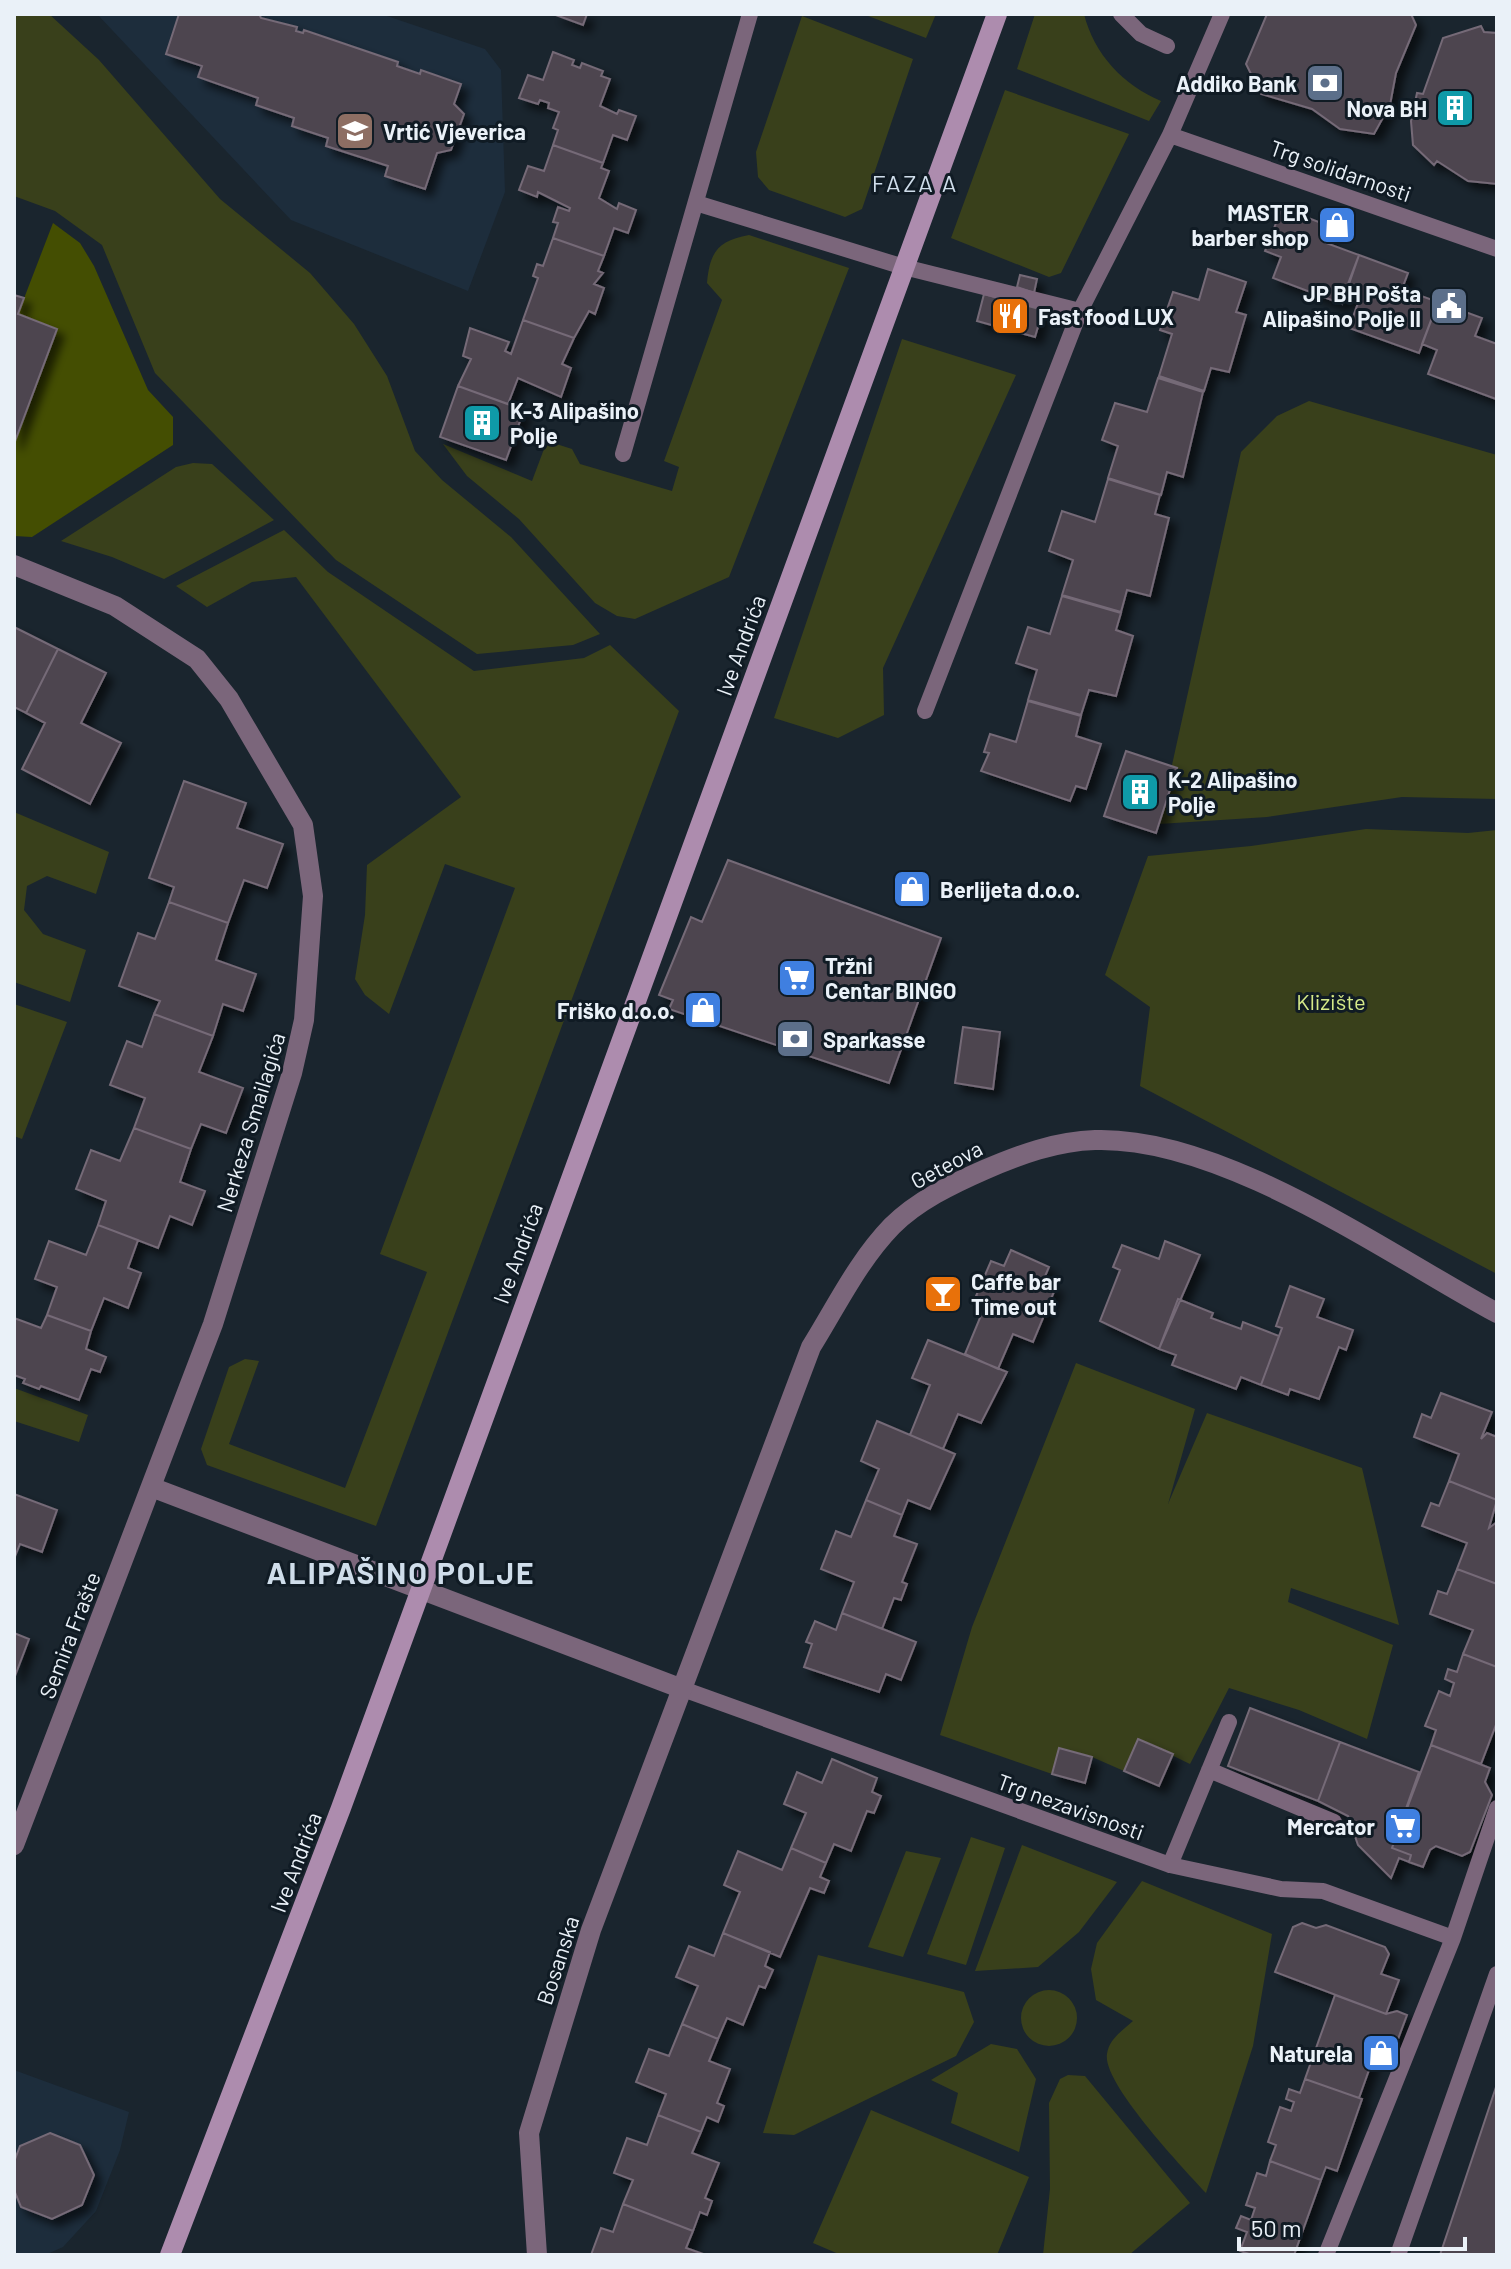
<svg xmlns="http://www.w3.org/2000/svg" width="1511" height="2269" font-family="Barlow,sans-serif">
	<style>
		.built { fill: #1d2d3c }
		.green { fill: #39401b }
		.forest { fill: #444e02 }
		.building { fill: #4e4450; stroke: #756a77; stroke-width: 2; filter: url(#shadow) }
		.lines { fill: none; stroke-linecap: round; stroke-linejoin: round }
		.lane { stroke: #7b667b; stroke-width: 16 }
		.street { stroke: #7b667b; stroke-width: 20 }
		.secondary { stroke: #ad8cae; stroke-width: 20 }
		.labels { text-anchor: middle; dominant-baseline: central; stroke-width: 6; stroke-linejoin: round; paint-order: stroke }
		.poi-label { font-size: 22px; font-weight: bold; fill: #eaf1f8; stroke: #101b24; text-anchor: start }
		.street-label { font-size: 22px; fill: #eaf1f8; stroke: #101b24 }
		.park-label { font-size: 22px; fill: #d5e989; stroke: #101b24 }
		.neighbourhood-label { font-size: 24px; letter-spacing: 2px; fill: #cfddea; stroke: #101b24 }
		.district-label { font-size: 30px; font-weight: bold; letter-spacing: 2px; fill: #cfddea; stroke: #101b24 }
	</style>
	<defs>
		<filter id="shadow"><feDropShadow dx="7" dy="7" stdDeviation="4" flood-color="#0009"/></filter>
	</defs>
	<rect width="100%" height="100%" fill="#1a252e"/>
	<path class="built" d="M 97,14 L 381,14 L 485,49 L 501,70 L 505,192 L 468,291 L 291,220 Z
		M 14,2070 L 129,2112 L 120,2150 L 96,2211 L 63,2247 L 45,2255 L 14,2255 Z"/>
	<path class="green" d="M 14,14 L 49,14 L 99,60 L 220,199 L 310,273 L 354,324 L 387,376 L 415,451 L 442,480 L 511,537 L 600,634 L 573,645 L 477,654 L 336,560 L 155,373 L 102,245 L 55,211 L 14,196 Z
		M 863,14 L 936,14 L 926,38 Z
		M 1035,14 L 1084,14 C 1094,54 1123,85 1161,101 L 1149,121 L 1017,69 Z
		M 802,16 L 913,59 L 862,209 L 845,217 L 769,190 L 758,177 L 756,152 Z
		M 1005,90 L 1129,134 L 1061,273 L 1049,277 L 951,238 Z
		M 749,235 L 849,268 L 729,577 L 635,619 L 617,616 L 595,603 L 519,519 L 467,476 L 443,444 L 532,481 L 547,441 L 572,449 L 580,464 L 672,491 L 679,467 L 664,461 L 722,300 L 707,283 C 710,251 718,241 749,235 Z
		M 902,339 L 1016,375 L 883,668 L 884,715 L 838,738 L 774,718 Z
		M 1309,401 L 1497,455 L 1497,799 L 1402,797 L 1267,817 L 1159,824 L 1241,452 L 1277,416 Z
		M 193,463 L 212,464 L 274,520 L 164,579 L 112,557 L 61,541 L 176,467 Z
		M 284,530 L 328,572 L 474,671 L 584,658 L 610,645 L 679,711 L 376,1526 L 207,1465 L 201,1449 L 229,1367 L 245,1359 L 259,1361 L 229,1444 L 345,1488 L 427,1272 L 380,1254 L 515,888 L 445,864 L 389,1014 L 365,995 L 355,979 L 365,915 L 367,865 L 461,797 L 296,577 L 252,582 L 207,607 L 176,586 Z
		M 14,812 L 109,852 L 96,894 L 47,876 L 27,886 L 24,910 L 43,934 L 86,950 L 70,1002 L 14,982 Z
		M 1366,829 L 1468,833 L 1497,830 L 1497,1274 L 1140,1086 L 1150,1007 L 1105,975 L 1148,856 L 1251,846 Z
		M 14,1004 L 67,1022 L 22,1139 L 14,1136 Z
		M 1076,1363 L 1195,1409 L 1168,1504 L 1207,1413 L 1362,1468 L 1399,1625 L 1291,1588 L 1288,1602 L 1393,1645 L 1367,1739 L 1299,1710 L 1229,1688 L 1190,1764 L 1138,1739 L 1124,1771 L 1092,1757 L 1060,1748 L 1052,1774 L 940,1735 L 972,1627 Z
		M 14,1388 L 88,1415 L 79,1442 L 14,1421 Z
		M 971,1837 L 1005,1848 L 966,1965 L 927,1954 Z
		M 1022,1845 L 1117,1882 L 1079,1932 L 1038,1967 L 975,1971 Z
		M 906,1851 L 941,1858 L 903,1957 L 868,1947 Z
		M 1142,1881 L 1272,1934 L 1253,2046 L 1206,2193 C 1185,2170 1102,2083 1107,2054 C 1109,2039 1122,2031 1133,2021 L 1096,2000 L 1091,1969 L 1097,1943 Z
		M 818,1955 L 964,1992 L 974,2022 L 956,2056 L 794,2135 L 763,2133 Z
		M1021 2018a28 28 0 1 1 56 0a28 28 0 1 1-56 0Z
		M 991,2044 L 1017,2049 L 1036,2079 L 1019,2152 L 951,2123 L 958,2093 L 931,2080 Z
		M 1068,2075 L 1085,2076 L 1190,2203 L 1129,2255 L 1043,2255 L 1050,2189 L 1049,2103 L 1060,2079 Z
		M 871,2110 L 1029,2177 L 997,2255 L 841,2255 L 813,2243 Z"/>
	<path class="forest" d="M 53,223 L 80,243 L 94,266 L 148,390 L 173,417 L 173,445 L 32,537 L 14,536 L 14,444 L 56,329 L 18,314 Z"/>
	<path class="building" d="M 179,14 L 259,14 L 261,18 L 297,27 L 296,31 L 303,33 L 304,30 L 398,62 L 397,66 L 420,74 L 421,70 L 461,84 L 454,104 L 464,114 L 451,150 L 437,153 L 425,189 L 385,176 L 388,166 L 326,146 L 328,138 L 292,126 L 294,118 L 256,105 L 258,98 L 198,77 L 202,66 L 166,54 Z
		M 553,14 L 587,14 L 583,25 Z
		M 1267,14 L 1411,14 L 1416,25 L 1396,73 L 1390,105 L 1374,134 L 1340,129 L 1312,109 L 1261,94 L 1246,64 Z
		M 1481,26 L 1484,32 L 1497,33 L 1497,184 L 1468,181 L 1437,161 L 1434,165 L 1413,145 L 1411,121 L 1417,93 L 1423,94 L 1443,38 Z
		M 553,52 L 574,60 L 572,65 L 580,68 L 582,63 L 603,71 L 601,76 L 610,79 L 600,106 L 617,114 L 619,110 L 636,116 L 627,140 L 613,135 L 603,163 L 553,145 L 558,130 L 553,128 L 559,112 L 548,108 L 549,103 L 540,100 L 538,104 L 519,98 L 528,75 L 543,80 Z
		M 553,145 L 603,163 L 601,168 L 609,171 L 599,198 L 617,209 L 619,203 L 636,210 L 628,233 L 614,228 L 604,256 L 553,238 L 558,223 L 553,222 L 558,207 L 569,211 L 570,208 L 538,192 L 537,197 L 519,190 L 528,166 L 544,171 Z
		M 1282,208 L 1332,227 L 1326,243 L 1359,255 L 1342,304 L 1273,278 L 1281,257 L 1265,251 Z
		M 553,238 L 604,256 L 598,271 L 603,273 L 594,284 L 604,288 L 595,314 L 589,311 L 574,338 L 523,320 L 538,278 L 533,276 L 537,264 L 543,266 Z
		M 1359,255 L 1408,273 L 1402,289 L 1438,302 L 1419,353 L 1349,328 L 1358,303 L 1343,297 Z
		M 1208,269 L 1246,282 L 1236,312 L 1246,315 L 1229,372 L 1211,368 L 1204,391 L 1159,376 L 1172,334 L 1160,330 L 1173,292 L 1199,300 Z
		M 1020,275 L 1037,279 L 1034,293 L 1017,287 Z
		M 984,294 L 1043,310 L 1035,337 L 977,321 Z
		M 14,295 L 24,298 L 18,314 L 57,329 L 14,444 Z
		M 1438,302 L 1482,318 L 1475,336 L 1497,344 L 1496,399 L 1428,374 L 1437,350 L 1422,344 Z
		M 523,320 L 574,338 L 562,364 L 571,368 L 561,397 L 518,378 L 508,404 L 458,386 L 471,359 L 463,356 L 470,328 L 509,342 L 505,351 L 511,354 Z
		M 1158,378 L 1203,392 L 1183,477 L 1167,472 L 1161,495 L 1108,478 L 1118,446 L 1102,440 L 1115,403 L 1147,412 Z
		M 458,386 L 524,410 L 506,460 L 440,437 Z
		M 1108,479 L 1160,495 L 1155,514 L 1169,518 L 1150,596 L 1127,590 L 1121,612 L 1062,595 L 1073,560 L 1049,551 L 1062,511 L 1095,522 Z
		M 1062,596 L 1121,613 L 1116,630 L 1133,636 L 1116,696 L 1089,690 L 1081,715 L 1028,700 L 1037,670 L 1016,663 L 1028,627 L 1050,634 Z
		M 14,627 L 58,649 L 26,713 L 14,707 Z
		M 58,649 L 106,673 L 81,723 L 121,743 L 90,804 L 22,769 L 45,723 L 26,713 Z
		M 1028,701 L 1081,716 L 1076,736 L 1101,744 L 1086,789 L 1076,786 L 1070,801 L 981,771 L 989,753 L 984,752 L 990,734 L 1016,742 Z
		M 1126,751 L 1177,768 L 1156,833 L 1104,816 Z
		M 184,781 L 246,803 L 237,828 L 283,844 L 267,888 L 244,880 L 228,923 L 169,902 L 174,887 L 149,878 Z
		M 728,860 L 941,938 L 889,1083 L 669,1009 L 673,1000 L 659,995 L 691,917 L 702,922 Z
		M 169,902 L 228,923 L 216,960 L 256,974 L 243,1011 L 223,1004 L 213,1036 L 154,1014 L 160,1001 L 119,986 L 138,933 L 155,939 Z
		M 154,1014 L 213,1036 L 199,1072 L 243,1088 L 226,1133 L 201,1124 L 191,1149 L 134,1128 L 145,1098 L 110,1085 L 127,1041 L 142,1047 Z
		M 963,1027 L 1000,1032 L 993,1089 L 955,1083 Z
		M 134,1128 L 191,1149 L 180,1182 L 205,1191 L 192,1225 L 170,1216 L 158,1248 L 98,1225 L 106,1201 L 76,1189 L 91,1150 L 120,1161 Z
		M 98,1225 L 138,1240 L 128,1268 L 141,1273 L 128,1308 L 104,1298 L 91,1331 L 47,1315 L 57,1287 L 35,1279 L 49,1241 L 86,1255 Z
		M 1165,1241 L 1200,1255 L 1159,1349 L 1100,1321 L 1120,1270 L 1113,1267 L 1122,1245 L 1159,1259 Z
		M 1011,1250 L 1049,1267 L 1043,1281 L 1056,1287 L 1033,1342 L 1013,1334 L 998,1369 L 965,1354 L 987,1301 L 976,1296 L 991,1261 L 1004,1266 Z
		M 1290,1286 L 1324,1299 L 1317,1317 L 1353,1330 L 1346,1350 L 1339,1347 L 1319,1399 L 1290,1389 L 1288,1395 L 1261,1385 L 1282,1328 L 1276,1326 Z
		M 1178,1299 L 1213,1313 L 1211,1318 L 1241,1329 L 1243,1322 L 1279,1336 L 1261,1385 L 1241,1377 L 1236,1389 L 1172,1365 L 1176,1355 L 1159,1349 Z
		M 47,1315 L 91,1331 L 86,1349 L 106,1357 L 100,1372 L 91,1369 L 79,1400 L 41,1386 L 39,1389 L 23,1383 L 25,1379 L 14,1375 L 14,1318 L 41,1328 Z
		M 928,1340 L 1007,1372 L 981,1423 L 958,1414 L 943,1449 L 910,1435 L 930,1385 L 912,1378 Z
		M 1441,1393 L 1492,1412 L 1481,1439 L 1487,1433 L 1497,1437 L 1497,1500 L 1449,1481 L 1459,1454 L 1414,1437 L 1422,1414 L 1431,1418 Z
		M 877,1421 L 955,1454 L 930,1509 L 908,1500 L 902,1515 L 866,1500 L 879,1469 L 861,1461 Z
		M 1449,1481 L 1497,1500 L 1489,1528 L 1497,1522 L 1497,1584 L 1457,1569 L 1467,1543 L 1422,1526 L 1431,1503 L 1439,1506 Z
		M 14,1494 L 57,1510 L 42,1552 L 20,1544 L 14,1559 Z
		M 866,1500 L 902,1515 L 894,1536 L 917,1544 L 902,1582 L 907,1584 L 901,1600 L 894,1598 L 882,1629 L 842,1613 L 854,1582 L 821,1569 L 836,1531 L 851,1537 Z
		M 1457,1569 L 1497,1584 L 1497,1667 L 1463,1654 L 1473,1630 L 1430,1614 L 1438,1591 L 1447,1594 Z
		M 842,1613 L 916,1642 L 901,1680 L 886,1674 L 879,1692 L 804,1667 L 812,1644 L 806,1642 L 815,1621 L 836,1630 Z
		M 14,1633 L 29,1639 L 15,1676 L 14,1676 Z
		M 1463,1654 L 1497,1667 L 1497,1722 L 1481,1764 L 1431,1745 L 1436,1730 L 1425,1726 L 1439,1691 L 1450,1696 L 1454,1683 L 1445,1679 L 1448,1669 L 1457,1672 Z
		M 1250,1708 L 1340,1742 L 1318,1801 L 1228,1766 Z
		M 1138,1739 L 1173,1754 L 1159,1786 L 1124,1771 Z
		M 1340,1742 L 1419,1772 L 1392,1848 L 1411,1855 L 1409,1862 L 1399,1858 L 1391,1878 L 1358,1845 L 1348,1816 L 1318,1801 Z
		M 1431,1745 L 1490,1768 L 1485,1782 L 1492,1795 L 1470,1852 L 1462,1856 L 1436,1846 L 1430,1850 L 1423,1867 L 1409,1862 L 1411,1855 L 1392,1848 Z
		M 1059,1748 L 1092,1757 L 1085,1783 L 1052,1774 Z
		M 832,1759 L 877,1778 L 872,1792 L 881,1796 L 874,1813 L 867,1811 L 851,1851 L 834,1844 L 826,1863 L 791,1848 L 806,1813 L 784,1804 L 797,1772 L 822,1783 Z
		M 791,1848 L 826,1863 L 820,1877 L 829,1881 L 824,1893 L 810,1888 L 780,1957 L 723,1933 L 740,1892 L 724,1885 L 738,1851 L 782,1870 Z
		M 1302,1923 L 1316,1928 L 1326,1925 L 1385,1947 L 1389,1954 L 1381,1974 L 1399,1980 L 1386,2014 L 1275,1972 L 1293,1927 Z
		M 723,1933 L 770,1952 L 765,1966 L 773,1970 L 765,1988 L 759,1986 L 743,2025 L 727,2018 L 718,2039 L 682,2024 L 698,1986 L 676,1977 L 689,1946 L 714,1956 Z
		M 1335,1995 L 1386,2014 L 1397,2011 L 1407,2015 L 1395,2047 L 1374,2056 L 1359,2098 L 1305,2079 Z
		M 682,2024 L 718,2039 L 709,2061 L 730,2069 L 717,2103 L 724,2106 L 718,2122 L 707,2117 L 701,2132 L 658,2115 L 666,2094 L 636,2082 L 649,2049 L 669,2056 Z
		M 1305,2079 L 1362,2099 L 1337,2171 L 1326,2167 L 1321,2180 L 1270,2161 L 1276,2145 L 1268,2142 L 1280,2107 L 1291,2111 L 1294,2102 L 1286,2099 L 1289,2089 L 1300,2093 Z
		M 1497,2084 L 1497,2255 L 1440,2255 Z
		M 658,2115 L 701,2132 L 692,2153 L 719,2163 L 705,2198 L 712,2201 L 707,2215 L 700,2212 L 693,2231 L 623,2204 L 633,2180 L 614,2173 L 627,2138 L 647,2145 Z
		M 50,2133 L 80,2145 L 94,2175 L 82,2205 L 52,2219 L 21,2207 L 14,2190 L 14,2162 L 20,2146 Z
		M 1270,2161 L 1321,2180 L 1294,2255 L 1252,2255 L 1240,2251 L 1247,2232 L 1236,2228 L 1241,2216 L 1251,2220 L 1255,2208 L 1246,2205 L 1257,2173 L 1266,2176 Z
		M 623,2204 L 693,2231 L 686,2248 L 706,2255 L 591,2255 L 601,2228 L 613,2232 Z"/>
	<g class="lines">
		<path class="lane" d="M 1121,14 L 1141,34 L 1167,46
			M 1170,135 L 1497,249
			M 696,203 L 904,267 L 1080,311
			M 623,454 L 750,14
			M 925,711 L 1080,311 L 1170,135 L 1222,14
			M 680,1688 L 1170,1865 L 1281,1889 L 1323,1891 L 1453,1938
			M 1209,1770 L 1334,1822
			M 1170,1865 L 1229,1722
			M 1326,2255 L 1453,1938 L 1497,1808
			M 1398,2255 L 1497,1974"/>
		<path class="street" d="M 14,565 L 115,606 L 197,659 L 229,699 L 303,825 L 313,896 L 304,1020 L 292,1073 L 213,1324 L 14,1845
			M 151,1487 L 680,1688
			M 537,2255 L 529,2133 L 591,1930 L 811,1347 C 836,1307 858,1261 892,1226 C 917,1201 952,1184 984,1170 C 1019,1155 1056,1141 1095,1140 C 1223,1136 1386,1253 1497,1313"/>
		<path class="secondary" d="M 170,2255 L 341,1808 L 997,14"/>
	</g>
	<defs>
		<g id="bank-square" transform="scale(2)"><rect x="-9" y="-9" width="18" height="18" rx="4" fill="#5c6f8a" stroke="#101b24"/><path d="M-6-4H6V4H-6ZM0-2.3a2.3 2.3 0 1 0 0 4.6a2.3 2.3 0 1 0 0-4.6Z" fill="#fff"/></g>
		<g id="building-square" transform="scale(2)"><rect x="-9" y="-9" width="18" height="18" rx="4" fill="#0f9aa8" stroke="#101b24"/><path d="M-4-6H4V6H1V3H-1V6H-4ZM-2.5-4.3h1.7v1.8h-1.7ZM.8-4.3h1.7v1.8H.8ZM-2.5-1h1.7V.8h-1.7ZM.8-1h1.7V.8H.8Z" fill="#fff"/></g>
		<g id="school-square" transform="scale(2)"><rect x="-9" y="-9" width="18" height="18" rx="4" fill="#8d6e63" stroke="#101b24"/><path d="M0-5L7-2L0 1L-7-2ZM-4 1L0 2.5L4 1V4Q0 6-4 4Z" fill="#fff"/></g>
		<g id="shop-square" transform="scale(2)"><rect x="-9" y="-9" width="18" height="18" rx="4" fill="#3f7fe0" stroke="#101b24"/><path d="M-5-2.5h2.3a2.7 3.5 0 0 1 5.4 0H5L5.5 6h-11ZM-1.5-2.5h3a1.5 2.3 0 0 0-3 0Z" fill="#fff"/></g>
		<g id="civic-square" transform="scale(2)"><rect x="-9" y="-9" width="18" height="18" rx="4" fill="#5c6f8a" stroke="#101b24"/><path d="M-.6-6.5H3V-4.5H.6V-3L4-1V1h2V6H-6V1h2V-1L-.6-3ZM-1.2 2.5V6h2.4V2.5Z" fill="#fff"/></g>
		<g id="restaurant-square" transform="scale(2)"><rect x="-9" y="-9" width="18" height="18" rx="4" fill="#e8710a" stroke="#101b24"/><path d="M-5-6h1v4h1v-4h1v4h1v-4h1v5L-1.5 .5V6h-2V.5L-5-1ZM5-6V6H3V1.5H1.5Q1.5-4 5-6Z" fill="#fff"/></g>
		<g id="supermarket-square" transform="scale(2)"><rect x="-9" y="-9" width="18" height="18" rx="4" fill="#3f7fe0" stroke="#101b24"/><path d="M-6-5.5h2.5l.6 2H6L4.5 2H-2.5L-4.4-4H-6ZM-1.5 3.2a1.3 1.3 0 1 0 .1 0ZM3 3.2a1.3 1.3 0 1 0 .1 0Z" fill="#fff"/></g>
		<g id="bar-square" transform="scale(2)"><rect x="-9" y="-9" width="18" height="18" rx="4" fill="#e8710a" stroke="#101b24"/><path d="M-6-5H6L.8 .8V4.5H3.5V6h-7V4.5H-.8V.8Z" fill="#fff"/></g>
	</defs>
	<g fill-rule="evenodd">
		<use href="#bank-square" x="1325" y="83"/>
		<use href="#building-square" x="1455" y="108"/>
		<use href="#school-square" x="355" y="131"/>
		<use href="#shop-square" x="1337" y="225"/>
		<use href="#civic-square" x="1449" y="306"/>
		<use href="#restaurant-square" x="1010" y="316"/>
		<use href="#building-square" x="482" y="423"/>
		<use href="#building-square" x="1140" y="792"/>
		<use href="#shop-square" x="912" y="889"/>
		<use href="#supermarket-square" x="797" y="978"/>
		<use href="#shop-square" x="703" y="1010"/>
		<use href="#bank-square" x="795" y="1039"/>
		<use href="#bar-square" x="943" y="1294"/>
		<use href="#supermarket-square" x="1403" y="1826"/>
		<use href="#shop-square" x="1381" y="2053"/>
	</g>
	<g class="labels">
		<g class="poi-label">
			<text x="1297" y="83" text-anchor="end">Addiko Bank</text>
			<text x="1427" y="108" text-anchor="end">Nova BH</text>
			<text x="383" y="131">Vrtić Vjeverica</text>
			<text x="1309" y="212" text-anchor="end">MASTER<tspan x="1309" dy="25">barber shop</tspan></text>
			<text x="1421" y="293" text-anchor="end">JP BH Pošta<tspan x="1421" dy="25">Alipašino Polje II</tspan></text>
			<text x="1038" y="316">Fast food LUX</text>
			<text x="510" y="410">K-3 Alipašino<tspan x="510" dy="25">Polje</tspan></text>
			<text x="1168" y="779">K-2 Alipašino<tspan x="1168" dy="25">Polje</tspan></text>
			<text x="940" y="889">Berlijeta d.o.o.</text>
			<text x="825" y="965">Tržni<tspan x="825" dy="25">Centar BINGO</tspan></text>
			<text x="675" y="1010" text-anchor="end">Friško d.o.o.</text>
			<text x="823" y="1039">Sparkasse</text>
			<text x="971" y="1281">Caffe bar<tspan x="971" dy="25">Time out</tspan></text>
			<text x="1375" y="1826" text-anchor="end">Mercator</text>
			<text x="1353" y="2053" text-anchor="end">Naturela</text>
		</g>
		<g class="street-label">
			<text transform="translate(1341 170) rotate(19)">Trg solidarnosti</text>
			<text transform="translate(740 645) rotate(-70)">Ive Andrića</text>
			<text transform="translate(250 1122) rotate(-73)">Nerkeza Smailagića</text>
			<text transform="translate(946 1164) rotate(-28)">Geteova</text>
			<text transform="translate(517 1253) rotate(-70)">Ive Andrića</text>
			<text transform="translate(69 1635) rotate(-69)">Semira Frašte</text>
			<text transform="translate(1071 1806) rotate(20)">Trg nezavisnosti</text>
			<text transform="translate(295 1862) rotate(-69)">Ive Andrića</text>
			<text transform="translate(557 1960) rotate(-72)">Bosanska</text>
		</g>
		<g class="park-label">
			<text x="1331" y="1001">Klizište</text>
		</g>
		<g class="neighbourhood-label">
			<text x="915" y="182">FAZA A</text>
		</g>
		<g class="district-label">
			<text x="401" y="1572">ALIPAŠINO POLJE</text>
		</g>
	</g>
	<rect width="1511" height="2269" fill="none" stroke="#eaf1f8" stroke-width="32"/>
	<path d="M1239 2237v12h226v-12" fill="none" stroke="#eaf1f8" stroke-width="4"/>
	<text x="1251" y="2237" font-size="24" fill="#eaf1f8" stroke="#101b24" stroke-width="6" paint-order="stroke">50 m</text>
</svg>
